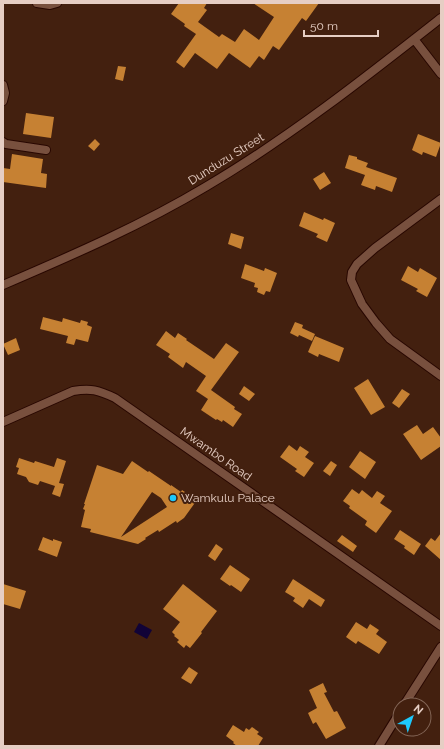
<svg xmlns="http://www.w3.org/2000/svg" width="444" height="749" font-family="Raleway,sans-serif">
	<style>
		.water { fill: #110337 }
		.building { fill: #c68133; fill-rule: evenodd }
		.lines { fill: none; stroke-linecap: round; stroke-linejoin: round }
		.minor-casing { stroke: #280700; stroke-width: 10 }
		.minor { stroke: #78503e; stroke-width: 8 }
		.poi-dot { fill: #1dc9fc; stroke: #43200f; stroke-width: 1.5 }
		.labels { text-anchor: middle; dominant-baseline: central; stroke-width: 4; stroke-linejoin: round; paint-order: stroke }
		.street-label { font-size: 12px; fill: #e6cec4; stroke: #43200f }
		.poi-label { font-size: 12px; fill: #e6cec4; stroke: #43200f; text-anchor: start }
	</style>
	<rect width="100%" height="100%" fill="#43200f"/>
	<path class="water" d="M 139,623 L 152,630 L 147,639 L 134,632 Z"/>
	<path class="building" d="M 179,3 L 207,3 L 204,8 L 207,10 L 198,22 L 219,37 L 222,34 L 235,42 L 244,29 L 259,40 L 274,17 L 253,3 L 319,3 L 306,21 L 302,18 L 279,50 L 273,46 L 264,60 L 259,56 L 250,68 L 229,53 L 217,69 L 195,53 L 184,68 L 176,62 L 196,34 L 184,26 L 185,24 L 171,14 Z
		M 118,66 L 126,67 L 123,81 L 115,79 Z
		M 26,113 L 54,117 L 51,138 L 23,134 Z
		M 418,134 L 441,143 L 436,157 L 423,152 L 422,155 L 412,150 Z
		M 95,139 L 100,144 L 94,151 L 88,146 Z
		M 12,154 L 43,159 L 41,173 L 47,174 L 46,188 L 3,182 L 3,168 L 10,169 Z
		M 349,155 L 357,157 L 357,159 L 368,163 L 366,167 L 397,178 L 392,192 L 376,186 L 375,190 L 361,185 L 365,175 L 345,168 Z
		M 324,172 L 331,183 L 320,190 L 313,179 Z
		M 304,212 L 323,220 L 324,218 L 335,223 L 327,242 L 316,237 L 318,234 L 299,226 Z
		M 231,233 L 244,237 L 241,249 L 228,244 Z
		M 245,264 L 264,271 L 265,268 L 277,273 L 270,292 L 266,291 L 264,295 L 257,292 L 258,288 L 254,287 L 255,283 L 241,278 Z
		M 408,266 L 418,272 L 420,268 L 437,278 L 427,297 L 416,291 L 418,289 L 401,280 Z
		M 43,317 L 62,322 L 63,318 L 80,323 L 81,320 L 88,322 L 87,325 L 92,327 L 88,342 L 76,339 L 74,345 L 66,343 L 68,336 L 40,329 Z
		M 295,322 L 303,325 L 302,328 L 315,334 L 312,341 L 299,335 L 298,337 L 290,333 Z
		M 166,331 L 175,338 L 178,333 L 187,339 L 186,340 L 214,359 L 226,343 L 239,352 L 211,390 L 235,407 L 234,409 L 242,414 L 233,427 L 223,420 L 222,422 L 217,419 L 216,420 L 201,410 L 208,399 L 196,391 L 206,376 L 186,362 L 183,368 L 168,357 L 170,354 L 156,345 Z
		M 315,336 L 344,348 L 339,362 L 319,354 L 318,357 L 308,352 Z
		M 16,338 L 20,350 L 8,355 L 3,344 Z
		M 368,379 L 385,407 L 371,415 L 354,388 Z
		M 244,386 L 255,394 L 249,401 L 239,394 Z
		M 402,389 L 410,394 L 399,408 L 392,403 Z
		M 417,425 L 423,434 L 433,427 L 441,438 L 441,446 L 421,460 L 403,434 Z
		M 289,445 L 297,451 L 300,446 L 309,452 L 305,457 L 314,463 L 304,477 L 295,471 L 297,469 L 280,457 Z
		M 360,451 L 376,462 L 365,479 L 349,467 Z
		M 19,458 L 34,463 L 35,461 L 54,467 L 57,458 L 66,461 L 59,483 L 64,484 L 60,497 L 52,494 L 55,486 L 40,481 L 38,485 L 29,482 L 26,477 L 17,474 L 19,468 L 16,467 Z
		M 132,461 L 148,472 L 149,471 L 171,486 L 171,485 L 181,492 L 182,490 L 197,500 L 184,518 L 177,523 L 176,521 L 159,532 L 158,530 L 145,538 L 146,539 L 138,544 L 90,532 L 91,529 L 81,527 L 85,510 L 83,509 L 85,504 L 84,504 L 97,465 L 123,474 ZM 152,492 L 161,498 L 167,507 L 121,537 Z
		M 331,461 L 337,465 L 330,476 L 323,471 Z
		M 352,489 L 359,494 L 362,490 L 372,498 L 377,491 L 385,496 L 380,503 L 392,511 L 376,533 L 365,525 L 367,521 L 349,508 L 350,506 L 343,501 Z
		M 400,530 L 421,544 L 414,555 L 404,548 L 405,546 L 394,539 Z
		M 441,533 L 441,560 L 425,546 L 431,538 L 435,541 Z
		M 342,535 L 357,546 L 353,552 L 337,541 Z
		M 43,537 L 53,541 L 53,539 L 62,542 L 57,557 L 38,550 Z
		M 216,544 L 223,549 L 215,561 L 208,556 Z
		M 230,565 L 250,579 L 241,592 L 231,585 L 230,586 L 220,579 Z
		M 293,579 L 325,600 L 321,607 L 309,599 L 303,608 L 293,601 L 295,598 L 285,592 Z
		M 3,584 L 26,591 L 20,609 L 3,604 Z
		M 183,584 L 217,611 L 201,632 L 202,633 L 190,648 L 186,645 L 184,648 L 177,642 L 179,640 L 174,636 L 175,635 L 172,632 L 180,622 L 163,609 Z
		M 356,622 L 367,629 L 370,624 L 379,630 L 376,634 L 387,642 L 379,654 L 358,641 L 356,644 L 346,637 Z
		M 189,667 L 198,673 L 191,684 L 181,678 Z
		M 323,683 L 327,692 L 324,693 L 334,712 L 337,711 L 346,728 L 326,739 L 316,722 L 313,724 L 308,713 L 317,708 L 309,690 Z
		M 233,725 L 244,732 L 246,728 L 249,730 L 252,727 L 259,732 L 257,734 L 263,738 L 258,746 L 237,746 L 233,743 L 234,742 L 226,736 Z"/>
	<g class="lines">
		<g class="minor-casing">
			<path id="minor" d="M 37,3 L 50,5 L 57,3
				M 414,39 L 441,74
				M 3,85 L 5,93 L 3,101
				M 3,142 L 6,144 L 46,150
				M 441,199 L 375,248 L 357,264 L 352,272 L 351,280 L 362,304 L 376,323 L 390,339 L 441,376
				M 3,285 C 73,255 142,225 207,186 C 290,137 366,77 441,18
				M 3,422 L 73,391 C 91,388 98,390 115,398 L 234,481 L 441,626
				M 404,705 L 441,647
				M 379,746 L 400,712"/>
		</g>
		<use href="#minor" class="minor"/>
	</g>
	<circle class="poi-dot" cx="173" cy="498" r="4"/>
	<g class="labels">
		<g class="street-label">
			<text transform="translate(226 159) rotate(-32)">Dunduzu Street</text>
			<text transform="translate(216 454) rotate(35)">Mwambo Road</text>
		</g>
		<g class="poi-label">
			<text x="181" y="498">Wamkulu Palace</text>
		</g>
	</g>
	<rect width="444" height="749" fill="none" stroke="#e6cec4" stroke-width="8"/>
	<g transform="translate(412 717) rotate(40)"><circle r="19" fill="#43200f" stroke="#846657"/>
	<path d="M0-3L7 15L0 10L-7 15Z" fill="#1dc9fc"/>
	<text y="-6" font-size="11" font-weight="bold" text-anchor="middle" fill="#e6cec4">N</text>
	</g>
	<path d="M304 30v6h74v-6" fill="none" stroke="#e6cec4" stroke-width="2"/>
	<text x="310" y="30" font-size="12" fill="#e6cec4" stroke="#43200f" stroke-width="3" paint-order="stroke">50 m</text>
</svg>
